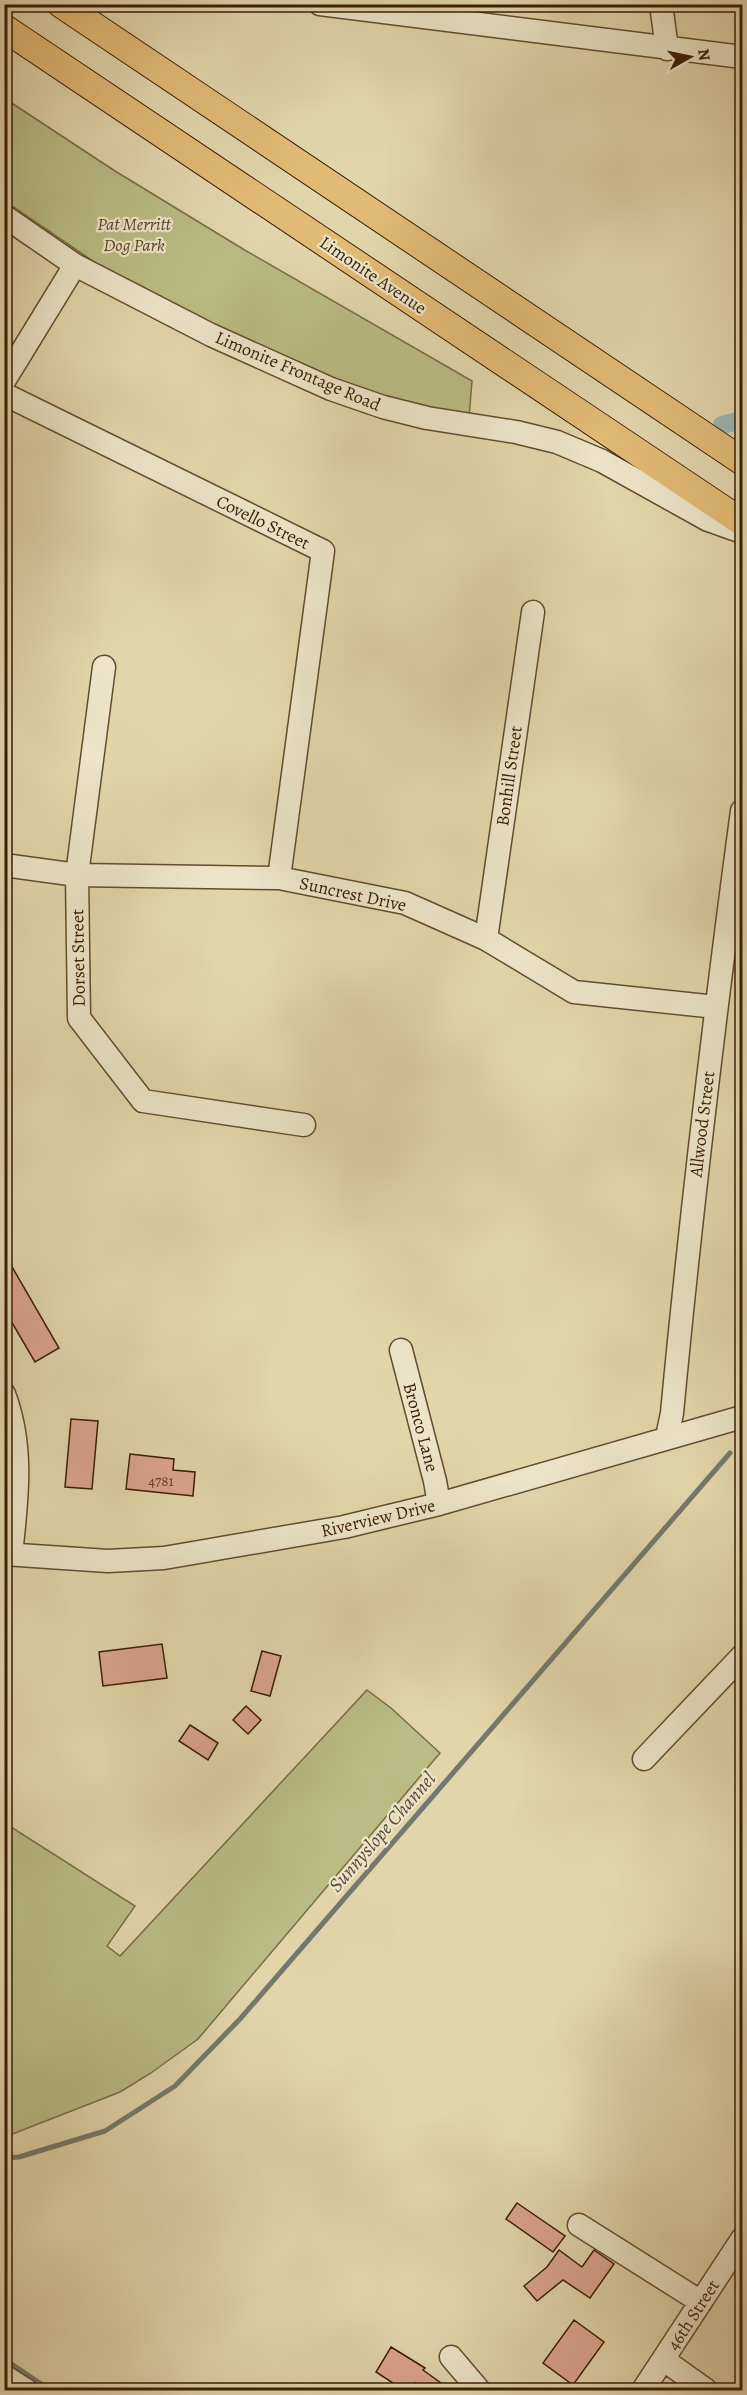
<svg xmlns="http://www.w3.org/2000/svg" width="747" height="2395" font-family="Alegreya,serif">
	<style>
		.green { fill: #b9bc84; stroke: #796c44; stroke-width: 1.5 }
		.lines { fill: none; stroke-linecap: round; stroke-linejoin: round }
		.stream { stroke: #73796e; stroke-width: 5 }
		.canal { stroke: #99b6b4; stroke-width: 18 }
		.building { fill: #dba48d; stroke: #391d05; stroke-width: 1.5 }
		.minor-casing { stroke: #634b2e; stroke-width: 25 }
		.major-casing { stroke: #391d05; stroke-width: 29 }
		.minor { stroke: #ece4c8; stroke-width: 22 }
		.major { stroke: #e1ba75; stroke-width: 27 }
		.labels { text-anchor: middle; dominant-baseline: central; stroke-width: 4.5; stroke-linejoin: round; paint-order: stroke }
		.number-label { font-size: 15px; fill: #623f27 }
		.park-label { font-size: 18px; font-style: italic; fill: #594525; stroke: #ece4c8 }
		.street-label { font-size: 18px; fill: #391d05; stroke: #ece4c8 }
		.water-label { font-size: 20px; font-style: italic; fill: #564b3a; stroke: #ece4c8 }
	</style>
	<rect width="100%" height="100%" fill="#e2d5aa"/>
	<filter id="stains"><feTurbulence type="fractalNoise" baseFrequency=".00333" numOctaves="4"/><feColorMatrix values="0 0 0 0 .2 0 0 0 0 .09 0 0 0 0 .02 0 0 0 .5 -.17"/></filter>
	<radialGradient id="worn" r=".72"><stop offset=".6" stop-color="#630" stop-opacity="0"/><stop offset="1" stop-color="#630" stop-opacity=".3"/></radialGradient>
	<path class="green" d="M 4,98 L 115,171 L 243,249 L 472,381 L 469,418 L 391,402 L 232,336 L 109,272 L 5,201 Z
		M 367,1690 L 391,1708 L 440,1753 L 198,2039 L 151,2073 L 120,2092 L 5,2137 L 5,1823 L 135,1906 L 107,1946 L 120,1956 Z"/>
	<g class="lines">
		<path class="stream" d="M 4,2158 L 19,2157 L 105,2131 L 175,2086 L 240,2019 L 730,1453
			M 4,2359 L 50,2390"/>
		<path class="canal" d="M 722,425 L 742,420"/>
	</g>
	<path class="building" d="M 4,1253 L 59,1348 L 35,1362 L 4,1309 Z
		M 71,1419 L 98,1421 L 92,1489 L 65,1487 Z
		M 130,1454 L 174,1459 L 173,1470 L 195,1472 L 193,1496 L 126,1489 Z
		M 162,1644 L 167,1678 L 103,1686 L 99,1652 Z
		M 262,1651 L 281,1656 L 270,1696 L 251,1691 Z
		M 246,1706 L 261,1720 L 248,1734 L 233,1720 Z
		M 190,1725 L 218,1743 L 208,1760 L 179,1741 Z
		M 517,2203 L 565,2236 L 553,2252 L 506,2219 Z
		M 559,2250 L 582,2267 L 594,2250 L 614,2264 L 590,2298 L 563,2280 L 537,2301 L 524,2286 L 547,2267 Z
		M 574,2320 L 604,2342 L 573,2385 L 543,2363 Z
		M 391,2347 L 425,2368 L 423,2370 L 452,2391 L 426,2391 L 415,2383 L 411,2391 L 405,2391 L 376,2372 Z"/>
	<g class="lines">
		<g class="minor-casing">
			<path id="minor" d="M 320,4 L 742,57
				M 661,4 L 667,49
				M 4,216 L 75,265 L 211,335 L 331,389 L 383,407 L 427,418 L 516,432 L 557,442 L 602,461 L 708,520 L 742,532
				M 4,381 L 75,265
				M 4,394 L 323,551 L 279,878
				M 104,667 L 77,875 L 79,1018 L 143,1101 L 304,1125
				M 4,865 L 77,875 L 279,878 L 405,903 L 486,939 L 574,992 L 716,1007
				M 486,939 L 533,612
				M 401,1350 L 435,1481 L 439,1504
				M 4,1394 C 24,1447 17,1500 11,1554
				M 667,1437 L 672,1413 C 691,1212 715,1012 742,811
				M 4,1554 L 108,1561 L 164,1558 L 344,1527 L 439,1504 L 742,1417
				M 644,1759 L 742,1656
				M 579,2225 L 701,2302
				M 451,2357 L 479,2390
				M 664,2360 L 706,2390
				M 4,2376 L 26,2390
				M 643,2390 L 742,2239"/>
		</g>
		<g class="major-casing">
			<path id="major" d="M 61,4 L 742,461
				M 4,28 L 742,522"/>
		</g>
		<use href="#minor" class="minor"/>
		<use href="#major" class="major"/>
	</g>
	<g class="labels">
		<g class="number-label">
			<text x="161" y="1481">4781</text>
		</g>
		<g class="park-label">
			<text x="134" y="224">Pat Merritt<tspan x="134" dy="21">Dog Park</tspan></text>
		</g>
		<g class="street-label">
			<text transform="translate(373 275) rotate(34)">Limonite Avenue</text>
			<text transform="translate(298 371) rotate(23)">Limonite Frontage Road</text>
			<text transform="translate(263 522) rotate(26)">Covello Street</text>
			<text transform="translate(509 776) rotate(-82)">Bonhill Street</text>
			<text transform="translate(353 894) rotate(12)">Suncrest Drive</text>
			<text transform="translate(78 958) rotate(-91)">Dorset Street</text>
			<text transform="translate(702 1124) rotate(-83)">Allwood Street</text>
			<text transform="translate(421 1427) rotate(75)">Bronco Lane</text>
			<text transform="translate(378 1518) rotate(-13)">Riverview Drive</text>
			<text transform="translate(693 2315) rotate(-57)">46th Street</text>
		</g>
		<g class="water-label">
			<text transform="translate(382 1832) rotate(-49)">Sunnyslope Channel</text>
		</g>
	</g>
	<rect width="747" height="2395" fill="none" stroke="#e2d5aa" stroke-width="24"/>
	<rect x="6" y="6" width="735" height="2383" fill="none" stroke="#391d05" stroke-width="3"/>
	<rect x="12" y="12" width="723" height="2371" fill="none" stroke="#391d05" stroke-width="1.5"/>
	<g transform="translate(690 57) rotate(81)" stroke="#ece4c8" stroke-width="4.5" paint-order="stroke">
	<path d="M0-4.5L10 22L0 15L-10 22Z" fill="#391d05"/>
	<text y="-9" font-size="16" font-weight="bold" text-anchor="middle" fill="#391d05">N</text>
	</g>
	<rect width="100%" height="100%" filter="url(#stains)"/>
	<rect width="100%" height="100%" fill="url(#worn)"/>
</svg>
